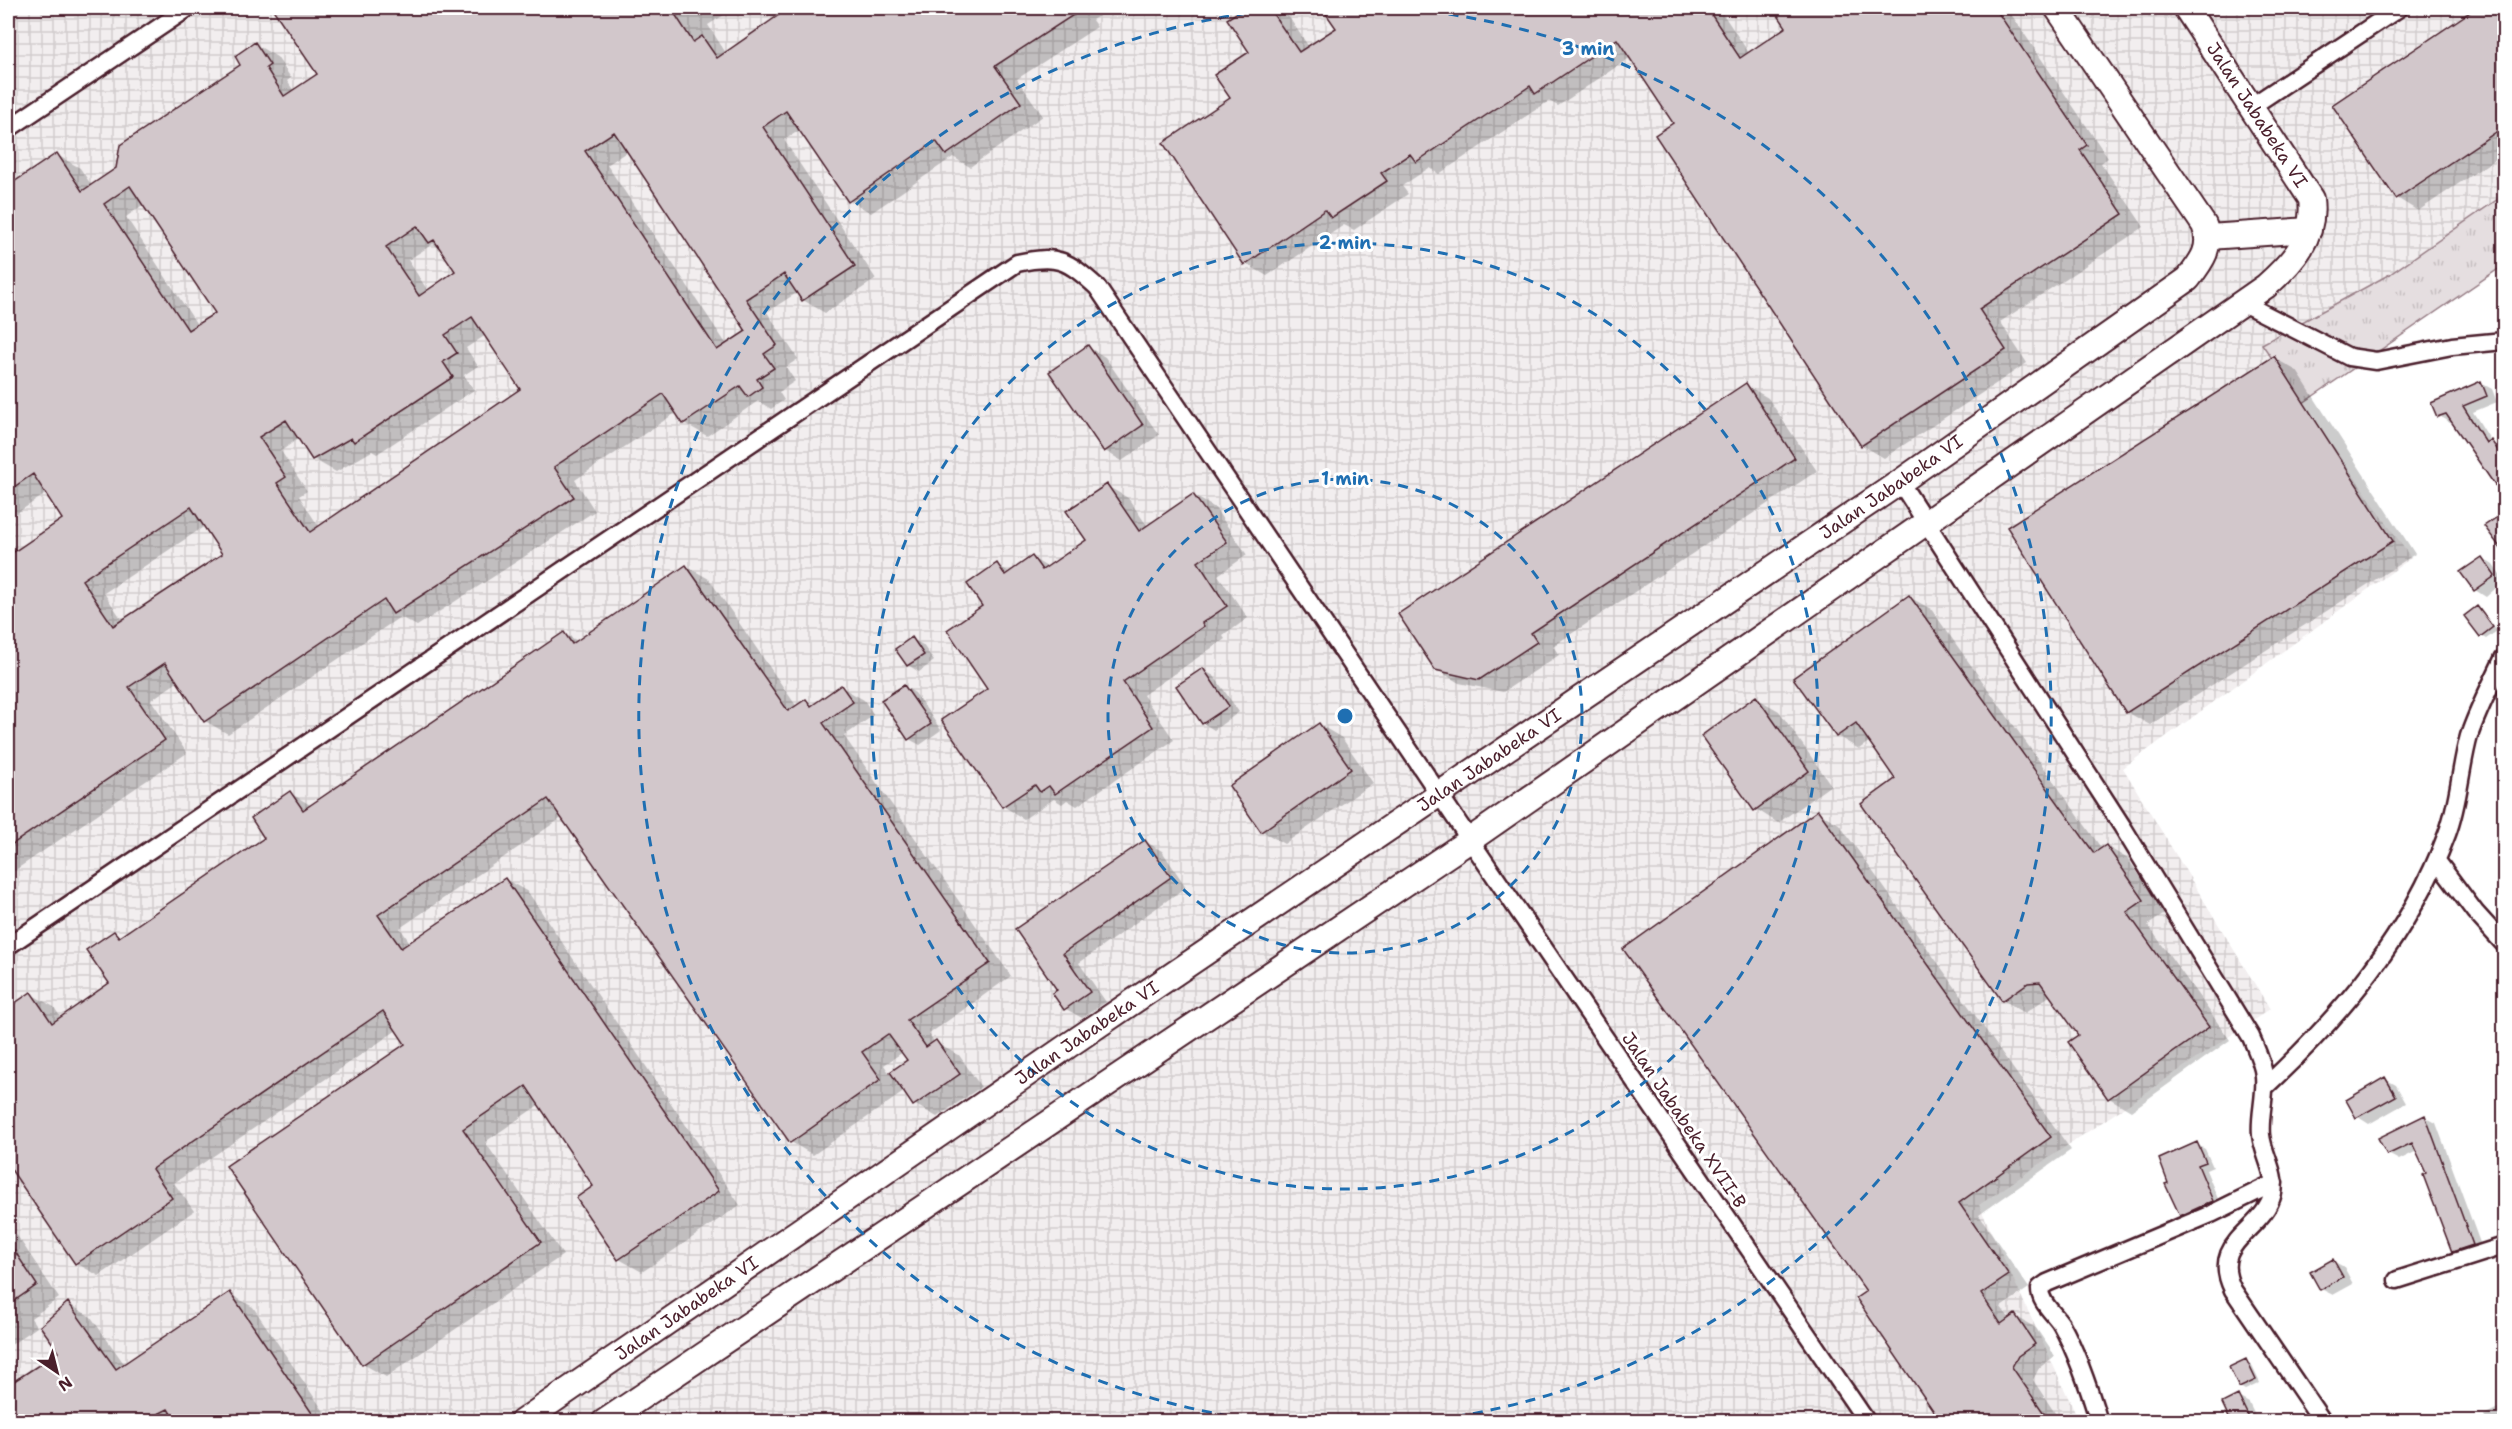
<svg xmlns="http://www.w3.org/2000/svg" width="2512" height="1429" font-family="'Shantell Sans',sans-serif">
	<style>
		.industrial { fill: url(#industrial-grid) }
		.grass { fill: url(#grass-tufts); stroke: #987e86; stroke-width: 1.5 }
		.shadow { fill: #0003; fill-rule: evenodd }
		.building { fill: #d2c7cb; stroke: #4a1f2b; stroke-width: 1.5; fill-rule: evenodd }
		.lines { fill: none; stroke-linecap: round; stroke-linejoin: round }
		.street-casing { stroke: #4a1f2b; stroke-width: 21 }
		.secondary-casing { stroke: #4a1f2b; stroke-width: 28 }
		.street { stroke: #fff; stroke-width: 16 }
		.secondary { stroke: #fff; stroke-width: 24 }
		.ring { fill: none; stroke: #1f6fb2; stroke-width: 3; stroke-dasharray: 10 8 }
		.labels { text-anchor: middle; dominant-baseline: central; stroke-width: 6; stroke-linejoin: round; paint-order: stroke }
		.street-label { font-size: 18px; fill: #4a1f2b; stroke: #fff }
		.centre { fill: #1f6fb2; stroke: #fff; stroke-width: 3 }
		.ring-label { font-size: 18px; text-anchor: middle; font-weight: bold; fill: #1f6fb2; stroke: #fff; stroke-width: 6; stroke-linejoin: round; paint-order: stroke }
	</style>
	<defs>
		<pattern id="industrial-grid" width="8" height="8" patternUnits="userSpaceOnUse" patternTransform="scale(1.5)"><rect width="8" height="8" fill="#f2eeef"/><path d="M0 4h8M4 0v8" fill="none" stroke="#d1cccd"/></pattern>
		<pattern id="grass-tufts" width="24" height="20" patternUnits="userSpaceOnUse" patternTransform="scale(1.5)"><rect width="24" height="20" fill="#e5dee0"/><path d="M3 7l-1-3M5 7V3M7 7l1-3M15 17l-1-3M17 17v-4M19 17l1-3" fill="none" stroke="#c6bec0"/></pattern>
	</defs>
	<rect width="100%" height="100%" fill="#fff"/>
	<filter id="ink" filterUnits="userSpaceOnUse"><feTurbulence type="fractalNoise" baseFrequency=".0167" numOctaves="2"/><feDisplacementMap in="SourceGraphic" scale="12" xChannelSelector="R" yChannelSelector="G"/><feConvolveMatrix kernelMatrix="1 2 1 2 8 2 1 2 1" color-interpolation-filters="sRGB"/></filter>
	<g filter="url(#ink)">
		<path class="industrial" d="M 8,8 L 2504,8 L 2504,195 L 2390,274 L 2262,344 L 2411,558 L 2123,768 L 2270,1009 L 1979,1205 L 2079,1421 L 8,1421 Z"/>
		<path class="grass" d="M 2504,195 L 2504,265 L 2303,403 L 2262,344 L 2390,274 Z"/>
		<path class="shadow" d="M 279,8 L 735,8 L 708,25 L 726,53 L 792,8 L 1111,8 L 1092,20 L 1097,27 L 1017,79 L 1043,116 L 970,167 L 953,157 L 871,213 L 849,200 L 800,130 L 784,140 L 876,279 L 825,313 L 803,300 L 798,292 L 767,312 L 798,359 L 786,367 L 795,381 L 779,392 L 784,400 L 771,409 L 758,401 L 707,436 L 684,423 L 677,412 L 575,480 L 595,511 L 417,626 L 400,617 L 228,734 L 205,721 L 179,681 L 151,700 L 187,753 L 8,875 L 8,554 L 9,557 L 64,520 L 47,493 L 8,519 L 8,188 L 57,155 L 80,168 L 92,186 L 118,169 L 243,65 L 255,44 L 277,57 L 291,78 L 287,81 L 294,91 L 319,75 L 275,10 ZM 628,151 L 748,331 L 727,345 L 607,165 ZM 144,204 L 217,313 L 198,326 L 126,217 ZM 433,244 L 443,250 L 457,271 L 428,291 L 408,260 ZM 486,335 L 522,390 L 319,527 L 299,496 L 307,491 L 281,451 L 299,438 L 313,459 L 336,472 L 372,451 L 377,454 L 474,390 L 464,375 L 478,366 L 466,348 ZM 205,526 L 224,554 L 123,621 L 104,593 Z
			M 1247,8 L 1279,8 L 1284,10 L 1309,47 L 1338,28 L 1324,8 L 1719,8 L 1749,53 L 1789,27 L 1775,8 L 2007,8 L 2108,158 L 2101,163 L 2144,227 L 2000,322 L 2027,363 L 1884,458 L 1862,445 L 1675,124 L 1631,57 L 1558,106 L 1549,101 L 1439,174 L 1429,168 L 1402,186 L 1408,194 L 1354,230 L 1344,225 L 1267,276 L 1245,263 L 1232,99 L 1251,52 L 1229,19 Z
			M 2275,8 L 2307,8 L 2292,17 Z
			M 2479,8 L 2504,8 L 2504,153 L 2418,211 L 2397,198 L 2334,105 Z
			M 1088,347 L 1105,357 L 1159,435 L 1122,461 L 1105,451 Z
			M 2274,358 L 2297,371 L 2415,554 L 2150,725 L 2127,712 L 2009,528 Z
			M 2481,383 L 2492,389 L 2497,402 L 2473,412 L 2491,441 L 2504,452 L 2504,497 L 2453,421 L 2450,423 L 2439,416 Z
			M 1746,385 L 1768,398 L 1817,471 L 1553,646 L 1559,655 L 1503,692 L 1459,683 L 1436,669 Z
			M 1107,486 L 1128,498 L 1148,527 L 1193,495 L 1215,508 L 1247,555 L 1218,575 L 1248,618 L 1223,636 L 1225,639 L 1143,695 L 1174,740 L 1077,806 L 1067,800 L 1062,804 L 1054,799 L 1024,819 L 1003,806 L 990,689 L 984,606 L 997,565 L 1011,573 L 1032,558 L 1049,568 L 1088,541 Z
			M 2482,558 L 2493,565 L 2504,581 L 2486,597 L 2475,590 Z
			M 686,566 L 709,579 L 797,707 L 806,701 L 814,705 L 841,687 L 864,700 L 874,715 L 844,736 L 1011,976 L 929,1034 L 935,1043 L 959,1055 L 981,1087 L 937,1117 L 914,1104 L 905,1091 L 813,1155 L 791,1142 L 563,817 L 400,928 L 411,944 L 505,879 L 528,892 L 740,1205 L 642,1272 L 619,1259 L 595,1186 L 540,1104 L 485,1142 L 563,1255 L 386,1377 L 363,1364 L 407,1044 L 397,1030 L 174,1183 L 194,1211 L 99,1276 L 76,1263 L 8,1162 L 8,1010 L 31,994 L 54,1007 L 61,1018 L 111,984 L 114,933 L 122,937 L 266,838 L 290,793 L 312,806 L 564,634 L 578,641 ZM 903,1052 L 909,1061 L 890,1074 L 884,1065 Z
			M 1909,597 L 1931,609 L 2102,849 L 2106,846 L 2128,859 L 2166,913 L 2148,925 L 2230,1040 L 2131,1111 L 2109,1098 L 2080,1035 L 2051,995 L 2025,1013 L 2003,1000 L 1897,779 L 1870,741 L 1859,749 L 1837,736 L 1795,678 Z
			M 2477,608 L 2497,631 L 2486,639 L 2481,636 Z
			M 912,639 L 923,645 L 934,661 L 919,672 L 908,665 Z
			M 1203,670 L 1214,676 L 1239,712 L 1214,730 L 1203,723 L 1178,687 Z
			M 904,686 L 915,693 L 941,730 L 920,745 L 909,739 Z
			M 1756,698 L 1779,711 L 1831,785 L 1778,823 L 1756,809 Z
			M 1320,725 L 1342,738 L 1373,783 L 1284,844 L 1262,831 Z
			M 1818,812 L 1839,824 L 2071,1150 L 1979,1215 L 2029,1288 L 2001,1307 L 2010,1319 L 2015,1316 L 2036,1328 L 2055,1356 L 2039,1368 L 2033,1380 L 2061,1422 L 1943,1422 L 1868,1291 Z
			M 1146,842 L 1162,851 L 1186,887 L 1079,963 L 1106,1002 L 1082,1018 L 1066,1009 L 1059,990 L 1017,930 Z
			M 2385,1079 L 2396,1085 L 2406,1103 L 2369,1124 L 2358,1117 L 2348,1100 Z
			M 2425,1117 L 2436,1123 L 2483,1251 L 2464,1257 L 2453,1251 L 2429,1174 L 2417,1151 L 2399,1160 L 2388,1154 Z
			M 2196,1144 L 2205,1149 L 2213,1167 L 2206,1170 L 2221,1206 L 2190,1220 L 2181,1215 Z
			M 8,1222 L 59,1298 L 31,1318 L 37,1327 L 8,1347 Z
			M 2333,1261 L 2344,1267 L 2353,1284 L 2333,1295 L 2321,1289 Z
			M 230,1294 L 253,1307 L 331,1422 L 8,1422 L 8,1386 L 61,1353 L 69,1304 L 91,1317 L 125,1365 Z
			M 2246,1361 L 2251,1364 L 2260,1383 L 2245,1390 L 2240,1387 Z
			M 2238,1397 L 2249,1403 L 2258,1422 L 2232,1422 Z
			M 2504,1405 L 2504,1422 L 2487,1422 L 2484,1415 Z"/>
		<path class="building" d="M 272,8 L 671,8 L 693,42 L 702,36 L 717,58 L 789,8 L 1084,8 L 995,66 L 1021,103 L 946,155 L 936,141 L 848,202 L 786,111 L 763,127 L 855,266 L 802,301 L 784,274 L 746,299 L 777,345 L 764,354 L 774,368 L 757,379 L 762,387 L 748,397 L 740,386 L 683,424 L 663,394 L 554,467 L 574,497 L 393,614 L 384,600 L 204,722 L 165,663 L 129,687 L 165,740 L 8,847 L 8,556 L 62,519 L 33,474 L 8,491 L 8,186 L 57,153 L 82,191 L 116,168 L 120,145 L 240,65 L 235,56 L 255,42 L 270,65 L 266,68 L 284,96 L 317,74 ZM 614,132 L 746,331 L 717,350 L 585,151 ZM 130,186 L 215,313 L 188,330 L 104,204 ZM 417,226 L 429,243 L 434,240 L 455,271 L 419,296 L 386,247 ZM 472,317 L 520,389 L 310,532 L 277,483 L 286,477 L 259,437 L 286,420 L 312,460 L 351,438 L 354,442 L 453,377 L 443,362 L 457,353 L 445,335 ZM 191,507 L 222,554 L 113,626 L 82,580 Z
			M 1244,8 L 1269,8 L 1299,52 L 1336,28 L 1322,8 L 1707,8 L 1740,58 L 1786,27 L 1773,8 L 1995,8 L 2087,145 L 2080,150 L 2123,214 L 1979,309 L 2006,350 L 1861,446 L 1655,135 L 1673,123 L 1617,39 L 1535,94 L 1530,86 L 1416,162 L 1410,154 L 1381,173 L 1387,181 L 1331,218 L 1325,210 L 1244,265 L 1163,143 L 1230,98 L 1214,75 L 1249,52 L 1227,19 Z
			M 2476,8 L 2505,8 L 2505,126 L 2396,199 L 2332,105 Z
			M 1088,345 L 1143,425 L 1104,452 L 1049,372 Z
			M 2274,356 L 2393,541 L 2126,713 L 2007,527 Z
			M 2481,381 L 2487,396 L 2463,406 L 2486,443 L 2491,440 L 2505,461 L 2505,500 L 2446,414 L 2437,417 L 2431,403 Z
			M 1746,383 L 1795,458 L 1531,633 L 1537,642 L 1479,680 L 1435,670 L 1398,614 Z
			M 1107,484 L 1139,531 L 1193,494 L 1227,542 L 1198,562 L 1227,606 L 1202,623 L 1204,626 L 1123,682 L 1153,727 L 1055,794 L 1049,786 L 1040,792 L 1035,785 L 1002,807 L 941,720 L 987,689 L 947,630 L 982,606 L 967,584 L 997,563 L 1005,575 L 1032,556 L 1042,570 L 1086,540 L 1066,511 Z
			M 2505,512 L 2505,554 L 2484,526 Z
			M 2482,557 L 2495,576 L 2474,591 L 2460,572 Z
			M 686,565 L 788,711 L 806,699 L 811,706 L 841,685 L 853,702 L 823,723 L 990,963 L 907,1020 L 926,1047 L 936,1040 L 960,1074 L 913,1106 L 890,1072 L 907,1060 L 888,1034 L 862,1052 L 881,1079 L 790,1143 L 548,799 L 378,915 L 401,948 L 505,878 L 719,1191 L 618,1260 L 576,1198 L 593,1186 L 526,1086 L 463,1129 L 541,1242 L 362,1365 L 226,1166 L 405,1044 L 383,1011 L 152,1169 L 172,1198 L 75,1264 L 8,1165 L 8,1008 L 31,992 L 52,1023 L 109,983 L 86,950 L 114,931 L 119,937 L 264,838 L 251,818 L 290,791 L 303,810 L 564,632 L 572,644 Z
			M 1909,595 L 2094,853 L 2106,845 L 2144,900 L 2127,912 L 2209,1027 L 2108,1099 L 2068,1042 L 2078,1035 L 2040,982 L 2028,983 L 2002,1001 L 1861,804 L 1895,779 L 1856,723 L 1836,737 L 1793,678 Z
			M 2477,606 L 2493,627 L 2480,637 L 2464,616 Z
			M 912,637 L 924,655 L 907,666 L 895,649 Z
			M 1203,668 L 1229,706 L 1202,724 L 1176,686 Z
			M 904,685 L 931,724 L 908,740 L 881,700 Z
			M 1756,696 L 1809,771 L 1754,811 L 1701,736 Z
			M 1319,723 L 1351,769 L 1261,832 L 1229,786 Z
			M 1818,810 L 2051,1137 L 1959,1203 L 2009,1275 L 1981,1294 L 2001,1324 L 2015,1314 L 2035,1344 L 2018,1356 L 2012,1367 L 2050,1422 L 1941,1422 L 1856,1298 L 1866,1291 L 1623,949 Z
			M 1145,840 L 1171,877 L 1063,953 L 1090,992 L 1064,1010 L 1052,993 L 1057,990 L 1015,929 Z
			M 2385,1077 L 2396,1096 L 2356,1118 L 2346,1100 Z
			M 2425,1115 L 2473,1245 L 2452,1252 L 2423,1175 L 2426,1173 L 2412,1143 L 2387,1155 L 2378,1138 Z
			M 2197,1142 L 2206,1162 L 2198,1165 L 2213,1201 L 2180,1216 L 2165,1184 L 2168,1183 L 2159,1159 Z
			M 8,1241 L 37,1285 L 8,1305 Z
			M 2333,1259 L 2343,1277 L 2320,1290 L 2310,1272 Z
			M 230,1292 L 318,1422 L 176,1422 L 168,1409 L 142,1422 L 8,1422 L 8,1385 L 59,1352 L 40,1326 L 68,1302 L 116,1369 Z
			M 2246,1359 L 2256,1380 L 2239,1388 L 2229,1367 Z
			M 2238,1395 L 2251,1422 L 2231,1422 L 2222,1403 Z"/>
		<g class="lines">
			<g class="street-casing">
				<path id="street" d="M 2252,106 L 2399,8
					M 8,129 L 188,8
					M 2243,303 L 2349,357 L 2376,361 L 2452,346 L 2504,341
					M 1900,482 L 2122,826 L 2251,1037 C 2256,1049 2263,1063 2264,1076 C 2266,1096 2259,1116 2261,1135 C 2263,1154 2277,1175 2273,1193 C 2264,1232 2208,1240 2233,1290 L 2323,1422
					M 2437,861 L 2475,912 L 2504,944
					M 8,946 L 1017,263 C 1058,254 1067,260 1097,287 L 1470,840 L 1867,1422
					M 2265,1087 C 2342,1015 2410,934 2447,834 C 2459,803 2460,768 2469,736 C 2478,709 2492,683 2504,657
					M 2397,1280 L 2504,1246
					M 2099,1422 C 2089,1388 2078,1355 2061,1324 C 2054,1313 2039,1302 2040,1288 L 2047,1283 L 2211,1214 L 2274,1183"/>
			</g>
			<g class="secondary-casing">
				<g id="secondary">
					<path d="M 2209,237 L 2309,230"/>
					<path id="s1" d="M 522,1422 L 1069,1045 L 1900,482 L 2188,279 C 2202,261 2213,247 2204,225 L 2057,8"/>
					<path d="M 604,1422 L 1470,840 L 2266,286 C 2293,262 2316,237 2311,199 L 2186,8"/>
				</g>
			</g>
			<use href="#street" class="street"/>
			<use href="#secondary" class="secondary"/>
		</g>
	</g>
	<g class="ring">
		<circle cx="1345" cy="716" r="237"/>
		<circle cx="1345" cy="716" r="473"/>
		<path d="M1265 1421A710 710 0 0 1 1295 8M1395 8A710 710 0 0 1 1425 1421"/>
	</g>
	<g class="labels">
		<g class="street-label">
			<text transform="translate(2257 115) rotate(57)">Jalan Jababeka VI</text>
			<text stroke="none"><textPath href="#s1" startOffset="1658">Jalan Jababeka VI</textPath></text>
			<text stroke="none"><textPath href="#s1" startOffset="1172">Jalan Jababeka VI</textPath></text>
			<text stroke="none"><textPath href="#s1" startOffset="686">Jalan Jababeka VI</textPath></text>
			<text transform="translate(1684 1120) rotate(56)">Jalan Jababeka XVII-B</text>
			<text stroke="none"><textPath href="#s1" startOffset="200">Jalan Jababeka VI</textPath></text>
		</g>
	</g>
	<circle cx="1345" cy="716" r="9" class="centre"/>
	<g class="ring-label">
		<text x="1588" y="55">3 min</text>
		<text x="1345" y="249">2 min</text>
		<text x="1345" y="485">1 min</text>
	</g>
	<rect width="2512" height="1429" fill="none" stroke="#fff" stroke-width="30"/>
	<rect x="15" y="15" width="2482" height="1399" fill="none" stroke="#4a1f2b" stroke-width="2" filter="url(#ink)"/>
	<g transform="translate(57 1372) rotate(145)" stroke="#ffffff" stroke-width="4.5" paint-order="stroke">
	<path d="M0-4.5L10 22L0 15L-10 22Z" fill="#4a1f2b"/>
	<text y="-9" font-size="16" font-weight="bold" text-anchor="middle" fill="#4a1f2b">N</text>
	</g>
</svg>
